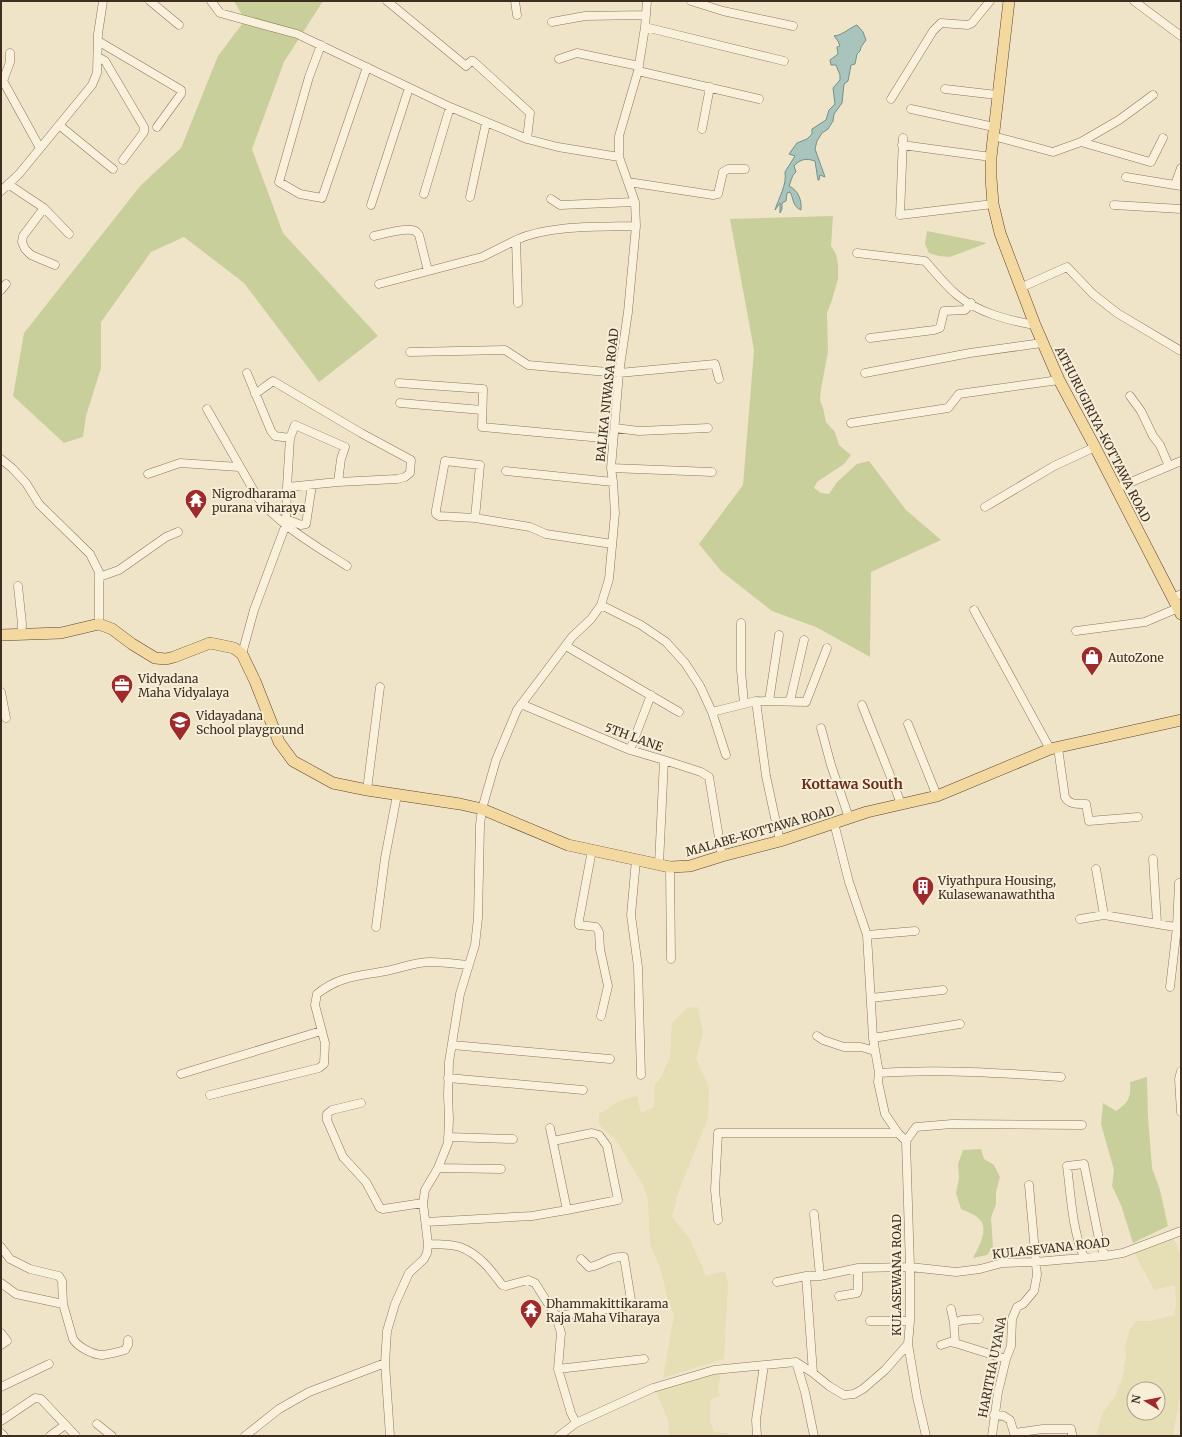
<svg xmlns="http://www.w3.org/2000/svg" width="1182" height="1437" font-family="Merriweather,serif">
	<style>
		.farmland { fill: #e6deb5; fill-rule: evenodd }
		.green { fill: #c9cf9b }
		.water { fill: #a9c4bc; stroke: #6f938a }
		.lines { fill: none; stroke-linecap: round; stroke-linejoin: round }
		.minor-casing { stroke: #8d765c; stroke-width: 9 }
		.major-casing { stroke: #5b4430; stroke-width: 12 }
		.minor { stroke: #faf1dc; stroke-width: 8 }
		.major { stroke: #f3d9a0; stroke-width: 11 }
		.labels { text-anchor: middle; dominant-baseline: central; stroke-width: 4; stroke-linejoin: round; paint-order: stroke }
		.street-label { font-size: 12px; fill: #3d2e20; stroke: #f7eed8 }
		.poi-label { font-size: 12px; fill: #3d2e20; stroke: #f7eed8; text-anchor: start }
		.quarter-label { font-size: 14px; font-weight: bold; fill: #6b2e1e; stroke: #f7eed8 }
	</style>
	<rect width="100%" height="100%" fill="#f0e4c8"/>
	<path class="farmland" d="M 698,1007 L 703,1033 L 696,1059 L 709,1087 L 708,1118 L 678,1193 L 672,1217 L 690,1239 L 706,1276 L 725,1271 L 728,1284 L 724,1359 L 663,1378 L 674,1315 L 667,1297 L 661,1270 L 650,1244 L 648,1200 L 643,1185 L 616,1140 L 599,1125 L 599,1114 L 619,1101 L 637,1096 L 641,1113 L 654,1107 L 654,1086 L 662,1076 L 670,1057 L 672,1023 L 687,1008 Z
		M 1173,1237 L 1181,1256 L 1181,1389 L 1173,1436 L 1096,1436 L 1103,1412 L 1114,1398 L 1122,1380 L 1126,1356 L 1125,1348 L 1130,1329 L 1136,1321 L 1151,1321 L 1174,1315 L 1176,1305 L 1175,1285 L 1154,1290 L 1135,1254 ZM 1134,1389 L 1158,1389 L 1158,1413 L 1134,1413 Z
		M 721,1372 L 718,1390 L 720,1396 L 710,1400 L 710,1421 L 714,1432 L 728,1433 L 728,1436 L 669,1436 L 668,1420 L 655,1390 Z"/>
	<path class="green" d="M 234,1 L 323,1 L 284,62 L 252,149 L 283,233 L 378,336 L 319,382 L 244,283 L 184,237 L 151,252 L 101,322 L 101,368 L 86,416 L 83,437 L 64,443 L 13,396 L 24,333 L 141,185 L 181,148 L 218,56 L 245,20 Z
		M 833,216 L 831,246 L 836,254 L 838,264 L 838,279 L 831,303 L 827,313 L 828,352 L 821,389 L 820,400 L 823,408 L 826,422 L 835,432 L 839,445 L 851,455 L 844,464 L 817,482 L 814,488 L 821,493 L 829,494 L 837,482 L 857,464 L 869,461 L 906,510 L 941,540 L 871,572 L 870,657 L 816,627 L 772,611 L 721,571 L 699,544 L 743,485 L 754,350 L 730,219 Z
		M 927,231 L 987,243 L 950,257 L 939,256 L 929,253 L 925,244 Z
		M 1147,1077 L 1148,1117 L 1152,1168 L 1160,1190 L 1168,1226 L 1133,1243 L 1121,1205 L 1112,1186 L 1114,1170 L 1101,1124 L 1103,1103 L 1116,1111 C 1129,1102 1131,1098 1130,1082 Z
		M 981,1149 L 984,1159 L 994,1165 L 1000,1177 L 996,1192 L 996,1204 L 991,1218 L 993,1247 L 987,1255 L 973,1258 C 978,1248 988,1232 981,1221 C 977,1215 967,1212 961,1209 L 956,1193 L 959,1178 L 958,1164 L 963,1150 Z"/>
	<path class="water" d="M 857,25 L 863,32 L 866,40 L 861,47 L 860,51 L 857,54 L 855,64 L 851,65 L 848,81 L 844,84 L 842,103 L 834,114 L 833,121 L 828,129 L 822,133 L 817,141 L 815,149 L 825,177 L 820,175 L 819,180 L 818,180 L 815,161 C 806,158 800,159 794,166 L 796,172 L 793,175 L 789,186 C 798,190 802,200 801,210 C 792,206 794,199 790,192 L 787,193 L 786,201 L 782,203 L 782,209 L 780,213 L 780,203 L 775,210 C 779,197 787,185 785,172 L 795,156 L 789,154 L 797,143 L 807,139 L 812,134 L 812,129 L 826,120 L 829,110 L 835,104 L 833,88 L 840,80 L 840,75 L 836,65 L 831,65 L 830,60 L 838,54 L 837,47 L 840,46 L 838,41 L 834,36 C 843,35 849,28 857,25 Z"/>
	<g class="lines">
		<g class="minor-casing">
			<path id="minor" d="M 150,1 L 179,25
				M 211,1 L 220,13 L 297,34 L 450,107 L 527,139 L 558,147 L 619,157
				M 387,1 L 466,66 L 471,61 L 473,61 L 530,113 L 527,139
				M 515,1 L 517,15
				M 691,1 L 723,11 L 793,26
				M 1134,1 L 1181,36
				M 552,22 L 585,16 L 646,15
				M 645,27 L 784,61
				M 98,41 L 181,90 L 181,94 L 157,127
				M 321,45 L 309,77 L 279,182 L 300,194 L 322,198 L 367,67
				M 10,53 L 10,62 L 3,81 L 40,148
				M 98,57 L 105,61 L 144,127 L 144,132 L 123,160
				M 559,59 L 577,53 L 639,66
				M 638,71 L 759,99
				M 945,89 L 997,95
				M 891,99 L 933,31 L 941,23 L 968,25 L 972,23 L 990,1
				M 911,109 L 994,127
				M 59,125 L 113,169
				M 702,129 L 710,87
				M 993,136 L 1053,152 L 1081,142 L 1119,120 L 1153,95
				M 903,138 L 900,215 L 993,204
				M 1081,142 L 1150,162 L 1151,162 L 1163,138
				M 902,145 L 991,157
				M 1181,168 L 1176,182 L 1181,182
				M 1126,177 L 1181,186
				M 628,182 L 713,195 L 718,194 L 723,172 L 728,169 L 745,169
				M 8,184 L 44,208 L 69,234
				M 1,191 L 19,174 L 92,85 L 97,73 L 98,34 L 103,1
				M 424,194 L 450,107
				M 470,197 L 486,123
				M 551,199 L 560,205 L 635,202
				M 371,205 L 409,88
				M 1114,205 L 1181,209
				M 44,208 L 23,236 L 22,242 L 25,249 L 31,255 L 55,265
				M 374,236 C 384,234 402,228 412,230 C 415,230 417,232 419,235 L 428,271
				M 857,253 L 925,261 C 935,272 945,285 957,295 C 979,313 1007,320 1035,325
				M 379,284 L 482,257 L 516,240
				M 1020,288 L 1067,267 L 1093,294 L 1117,313 L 1181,351
				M 1,290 L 6,284
				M 518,303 L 516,240 C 549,225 599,227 636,226
				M 870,338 L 934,330 L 940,328 L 944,311 L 965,310 L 971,303
				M 410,352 L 505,350 L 528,365 L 619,373 L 715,364 L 719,379
				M 247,373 L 271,431 L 275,436 L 290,438
				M 865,373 L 970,353 L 1042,343
				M 399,383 L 483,389 L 482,427 L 613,439
				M 255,394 L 273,381 L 361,433 L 411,460 L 410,473 L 405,477 L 397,479 L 338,482
				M 1130,396 L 1141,411 L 1153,436 L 1160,445 L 1169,466
				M 400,403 L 482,410
				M 207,409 L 258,498 C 282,527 316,546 347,566
				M 851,423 L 948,408 L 959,394 L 1059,380
				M 615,428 L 639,431 L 708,428
				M 1,459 L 12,468 L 26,483 L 39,504 L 90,554 L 99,572 L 99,624
				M 611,468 L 712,472
				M 506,471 L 613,482
				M 148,474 L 180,463 L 239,467
				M 1117,488 L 1181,461
				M 985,507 L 1054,466 L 1095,447
				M 475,518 L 480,465 L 445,461 L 436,510 L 436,514 L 439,516 L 475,518 L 530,527 L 546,534 L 612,544
				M 286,519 L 301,525 L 306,524 L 312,485
				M 99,577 L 119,570 L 166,537 L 178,532
				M 18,586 L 22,624 L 21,635
				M 1173,598 L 1181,594
				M 601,605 L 641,625 L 666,642 L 685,663 L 700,686 L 712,712 L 756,701 L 806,702 L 827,648
				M 974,610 L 1050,749
				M 741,623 L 741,670 L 744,704
				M 1076,631 L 1145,622 L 1178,608
				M 566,646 L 679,712
				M 242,654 L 254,610 L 286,524 L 287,487 L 290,438 L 295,425 L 345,447 L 341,459 L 338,482 L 287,487
				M 1,692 L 6,718
				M 756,701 L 766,776 L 780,841
				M 769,701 L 779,635
				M 790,701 L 804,640
				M 521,704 L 630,750 L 664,760 L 659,864
				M 862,705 C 875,738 889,771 901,804
				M 712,712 L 726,755
				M 908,724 L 937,796
				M 821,728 L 831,765 L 849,818
				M 1058,748 L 1065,797 C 1069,805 1078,804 1086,804 L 1089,821 L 1138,817
				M 630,750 L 651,695
				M 664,760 L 701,772 L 709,777 L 722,856
				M 367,790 L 380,687
				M 592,850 L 579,920 L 579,925 L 596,927 L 599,932 L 600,949 L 608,986 L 601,1016
				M 1153,859 L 1157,923
				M 636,860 L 631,915 L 638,967 L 641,1075
				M 670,867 L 671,959
				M 1096,869 L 1104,915
				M 1080,919 L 1104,915 L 1181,928
				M 376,927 L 385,858 L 397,795
				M 867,935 L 915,931
				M 1170,987 L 1177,927 L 1179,883
				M 871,998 L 943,990
				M 817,1036 L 823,1040 L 844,1047 L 861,1047 L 875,1051
				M 873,1038 L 960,1024
				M 452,1045 L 610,1059
				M 1181,1071 L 1179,1079 L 1181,1112
				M 879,1073 C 940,1069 1001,1073 1061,1077
				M 181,1074 L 321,1031
				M 448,1078 L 583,1090
				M 210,1095 L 319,1068 L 324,1064 L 325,1043 L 315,1005 L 317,994 C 339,976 359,976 386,971 C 401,968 415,962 431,962 C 443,962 456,964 468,965
				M 361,1103 L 332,1110 L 327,1114 L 327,1120 L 343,1157 L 366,1182 L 380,1208 L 383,1209 L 423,1203
				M 448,1137 L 513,1139
				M 553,1141 L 592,1133 L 599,1135 L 607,1146 L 618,1200 L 567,1210
				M 906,1141 L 916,1127 L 952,1124 L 1082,1125
				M 438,1168 L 501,1169
				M 814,1214 L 820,1276
				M 718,1220 L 715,1190 L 718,1133 L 898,1133
				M 426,1222 L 532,1216 L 567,1210 L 550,1128
				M 428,1244 C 439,1244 450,1244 460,1247 C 479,1254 491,1270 502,1285 L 506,1286 L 528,1280 L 535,1283 L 556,1316 L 561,1333 L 558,1369 L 571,1413 L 576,1423
				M 1,1247 L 10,1259 L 30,1269 L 59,1276 L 62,1281 L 63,1304 L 73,1339 C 78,1347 93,1355 103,1355 C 110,1354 118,1352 125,1350 L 128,1345 L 128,1340
				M 1084,1257 C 1072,1229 1071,1196 1067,1166 L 1084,1164 L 1100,1244 L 1105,1256
				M 806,1276 L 813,1373
				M 777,1282 L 806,1276 L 820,1276 L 858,1268 L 910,1267 L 956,1272 L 980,1269 L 1002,1263 L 1035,1262 L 1105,1256 L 1123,1253 L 1181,1231
				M 1,1283 L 16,1294 L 63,1304
				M 839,1296 L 857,1293 L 858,1290 L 858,1268
				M 951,1309 L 954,1323 L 955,1343
				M 556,1316 L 623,1307 L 629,1304 L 631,1300 L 624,1257 C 609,1256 603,1265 589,1267 L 581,1259
				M 870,1321 L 910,1321
				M 954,1323 L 962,1320 L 979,1319
				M 1,1333 L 7,1341 L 1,1345
				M 908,1344 L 917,1397 L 926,1436
				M 941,1345 L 950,1342 L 955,1343 L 1006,1359
				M 796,1362 L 805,1392 L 814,1436
				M 558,1369 L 644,1359
				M 1,1387 L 49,1364
				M 994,1415 L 1004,1416 L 1010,1420 L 1014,1433 L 1043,1429 L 1071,1429 L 1072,1434
				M 1,1421 L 35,1398 L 41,1399 L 76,1436
				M 97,1424 L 112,1436
				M 1,1433 L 4,1436
				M 50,1436 L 65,1425
				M 245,1436 L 279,1409 L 309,1392 L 385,1363
				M 390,1436 L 385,1363 L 387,1331 L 395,1304 L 409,1273 L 424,1259 L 427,1253 L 428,1244 L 423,1203 L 425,1190 L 438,1168 L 448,1143 L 449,1119 L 448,1095 L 449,1062 L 460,994 L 475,945 L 478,918 L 480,825 L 482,809 L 496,760 L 517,710 L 572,637 L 591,619 L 601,605 L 609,579 L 615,513 L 613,482 L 611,468 L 619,373 L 628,312 L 636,226 L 635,202 L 619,157 L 619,136 L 638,71 L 645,27 L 647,1
				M 559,1436 L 576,1423 L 653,1388 L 714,1370 L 796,1362 L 813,1373 L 829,1386 L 844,1395 L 854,1394 L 863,1389 L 885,1370 L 908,1344 L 910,1321 L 910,1267 L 906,1141 L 898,1133 L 885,1114 L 878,1082 L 879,1073 L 873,1038 L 867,935 L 849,882 L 834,823
				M 757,1436 L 756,1420 L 764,1365
				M 992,1436 L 998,1392 L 1006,1359 L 1011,1346 L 1012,1319 L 1017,1307 L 1023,1304 L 1034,1291 L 1037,1275 L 1029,1185"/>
		</g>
		<g class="major-casing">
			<path id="major" d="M 1009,1 L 991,157 L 991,178 L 993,204 L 1000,233 L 1035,325 L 1059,380 L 1095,447 L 1181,614
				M 1,635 L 61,633 L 99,624 L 112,629 L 132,644 L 155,658 L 166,659 L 174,657 L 210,643 L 234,648 L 242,654 L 255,681 L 279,742 L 293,761 L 333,783 L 367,790 L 460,804 L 482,809 L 568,845 L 670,867 L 690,866 L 722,856 L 780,841 L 867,812 L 937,796 L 1050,749 L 1181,720"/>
		</g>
		<use href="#minor" class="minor"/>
		<use href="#major" class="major"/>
	</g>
	<defs>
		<g id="temple-pin" transform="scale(1.15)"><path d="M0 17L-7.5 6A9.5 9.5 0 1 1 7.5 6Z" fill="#9e2a2b" stroke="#f7eed8"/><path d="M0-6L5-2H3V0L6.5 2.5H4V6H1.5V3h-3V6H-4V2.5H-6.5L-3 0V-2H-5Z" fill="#fff"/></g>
		<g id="shop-pin" transform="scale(1.15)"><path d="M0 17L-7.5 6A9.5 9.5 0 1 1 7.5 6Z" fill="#9e2a2b" stroke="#f7eed8"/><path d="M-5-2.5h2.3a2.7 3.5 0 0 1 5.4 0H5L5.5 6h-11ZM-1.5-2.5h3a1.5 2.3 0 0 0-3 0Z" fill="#fff"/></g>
		<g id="office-pin" transform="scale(1.15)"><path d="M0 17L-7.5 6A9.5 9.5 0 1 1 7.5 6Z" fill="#9e2a2b" stroke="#f7eed8"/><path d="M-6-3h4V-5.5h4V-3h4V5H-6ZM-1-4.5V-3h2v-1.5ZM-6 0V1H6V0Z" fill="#fff"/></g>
		<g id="school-pin" transform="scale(1.15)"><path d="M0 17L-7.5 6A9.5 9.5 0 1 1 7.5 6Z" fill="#9e2a2b" stroke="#f7eed8"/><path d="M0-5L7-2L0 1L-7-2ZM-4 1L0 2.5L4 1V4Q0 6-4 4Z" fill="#fff"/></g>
		<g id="building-pin" transform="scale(1.15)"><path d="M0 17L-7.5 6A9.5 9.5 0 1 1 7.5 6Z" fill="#9e2a2b" stroke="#f7eed8"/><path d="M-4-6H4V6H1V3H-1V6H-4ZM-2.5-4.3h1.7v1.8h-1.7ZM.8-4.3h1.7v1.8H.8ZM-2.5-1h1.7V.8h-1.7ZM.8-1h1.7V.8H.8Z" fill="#fff"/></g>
	</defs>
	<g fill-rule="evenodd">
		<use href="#temple-pin" x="196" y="500"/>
		<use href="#shop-pin" x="1092" y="657"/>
		<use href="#office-pin" x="122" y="685"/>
		<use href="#school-pin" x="180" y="722"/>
		<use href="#building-pin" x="923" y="887"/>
		<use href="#temple-pin" x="531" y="1310"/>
	</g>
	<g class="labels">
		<g class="street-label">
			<text transform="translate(607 395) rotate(-84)">BALIKA NIWASA ROAD</text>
			<text transform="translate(1103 434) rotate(63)">ATHURUGIRIYA-KOTTAWA ROAD</text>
			<text transform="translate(634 737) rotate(20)">5TH LANE</text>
			<text transform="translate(760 831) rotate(-16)">MALABE-KOTTAWA ROAD</text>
			<text transform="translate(1051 1248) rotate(-6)">KULASEVANA ROAD</text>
			<text transform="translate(896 1275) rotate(-90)">KULASEWANA ROAD</text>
			<text transform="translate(992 1367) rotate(-79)">HARITHA UYANA</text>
		</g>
		<g class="poi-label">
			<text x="212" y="493">Nigrodharama<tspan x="212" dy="14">purana viharaya</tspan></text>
			<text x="1108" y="657">AutoZone</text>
			<text x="138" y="678">Vidyadana<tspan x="138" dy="14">Maha Vidyalaya</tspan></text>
			<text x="196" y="715">Vidayadana<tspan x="196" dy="14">School playground</tspan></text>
			<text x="938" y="880">Viyathpura Housing,<tspan x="938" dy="14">Kulasewanawaththa</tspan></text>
			<text x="546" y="1303">Dhammakittikarama<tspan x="546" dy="14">Raja Maha Viharaya</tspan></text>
		</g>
		<g class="quarter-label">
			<text x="852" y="784">Kottawa South</text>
		</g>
	</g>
	<rect width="1182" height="1437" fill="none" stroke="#3d2e20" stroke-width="4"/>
	<g transform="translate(1146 1401) rotate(280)"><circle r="19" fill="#f7eed8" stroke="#ada18e"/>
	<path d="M0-3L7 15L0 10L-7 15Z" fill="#9e2a2b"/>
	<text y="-6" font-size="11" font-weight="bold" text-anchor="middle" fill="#3d2e20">N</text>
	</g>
</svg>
